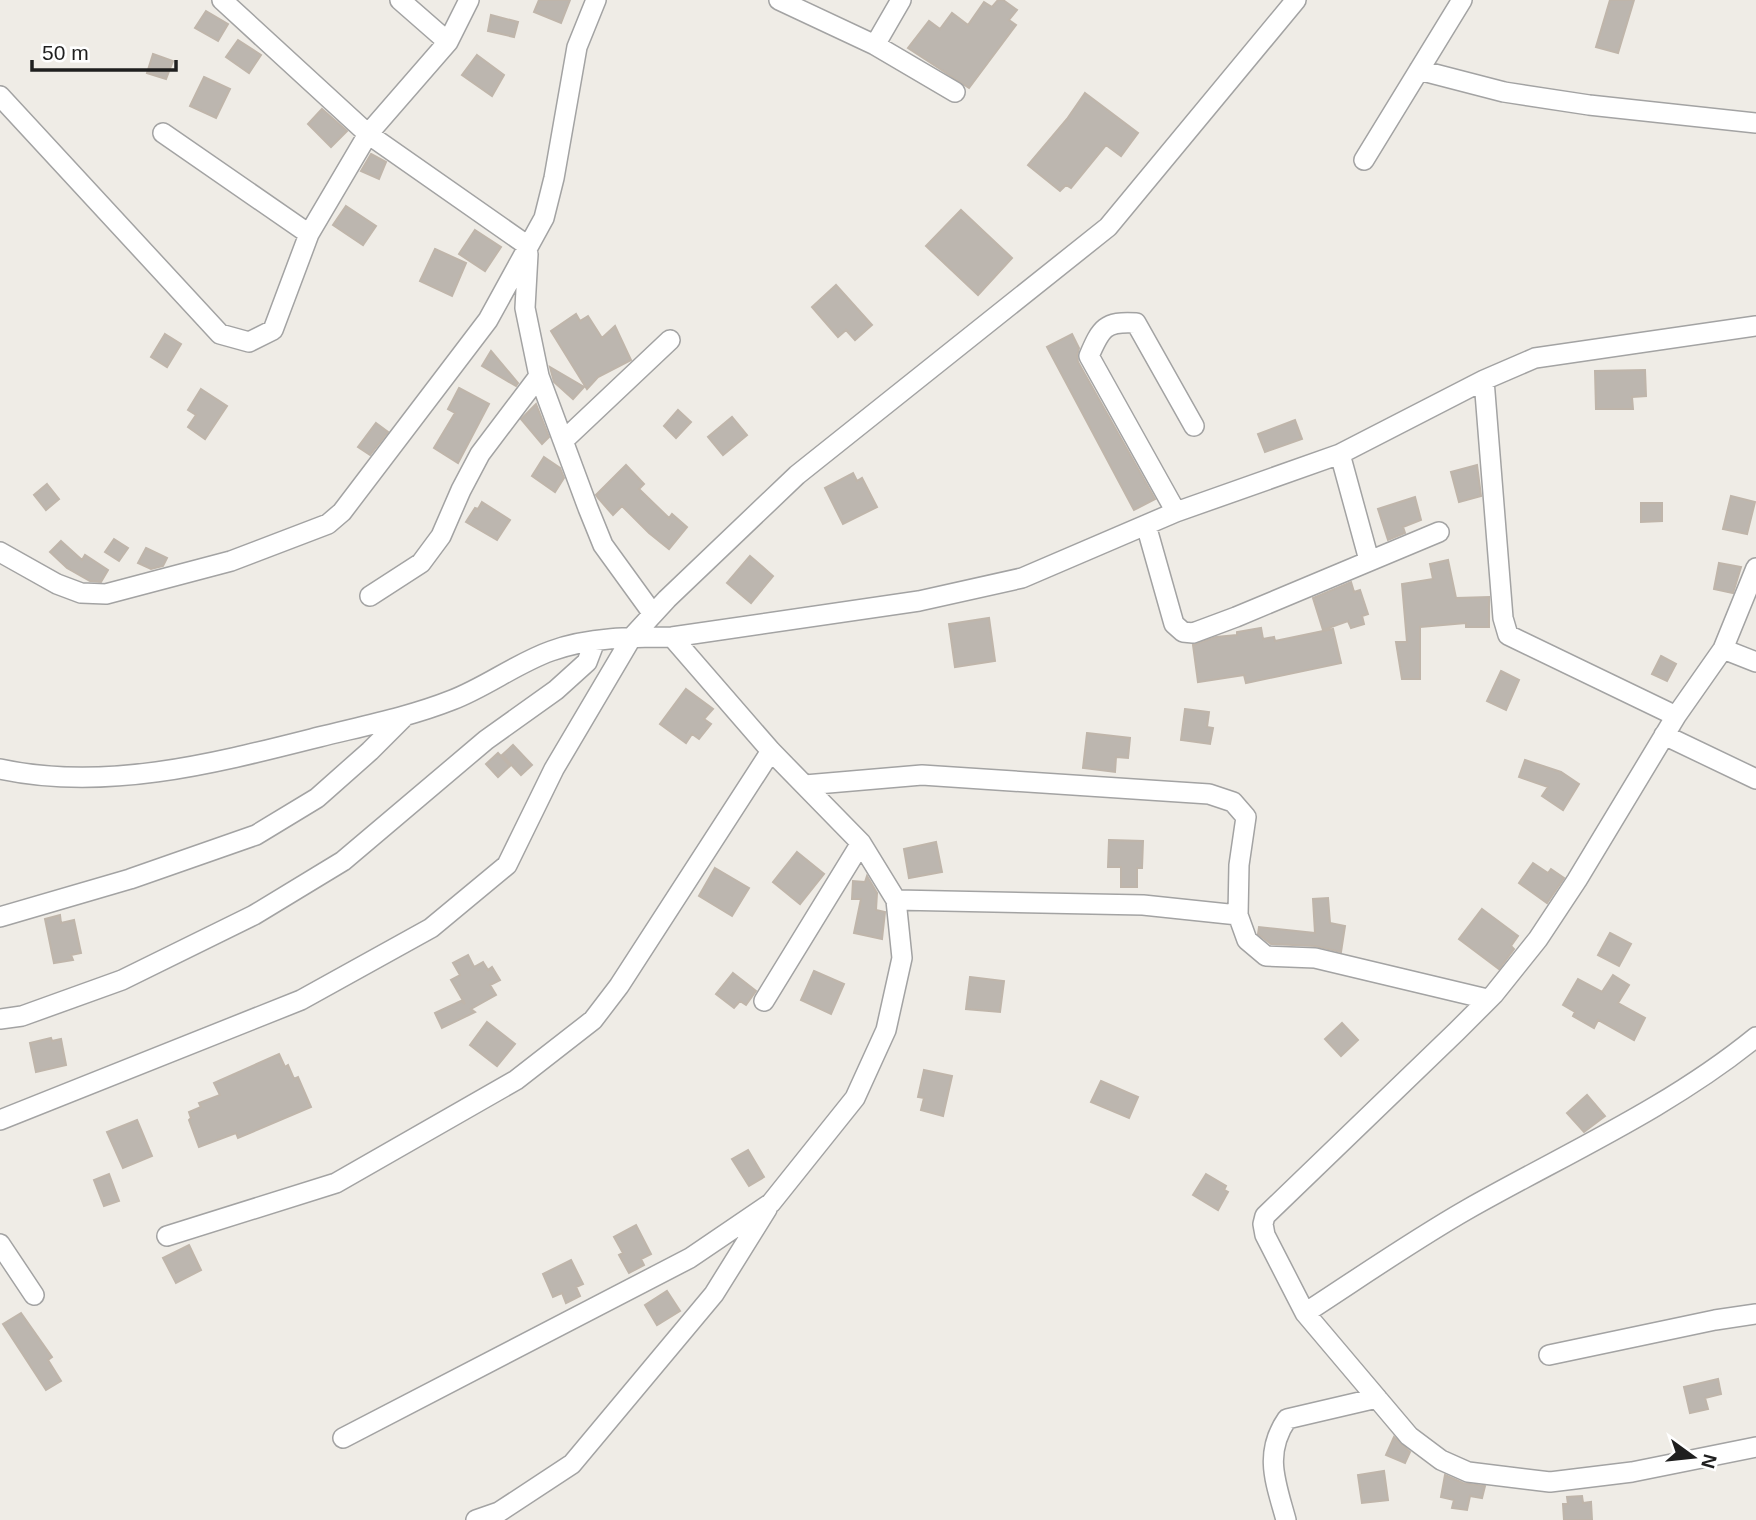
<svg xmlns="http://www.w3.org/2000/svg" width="1756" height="1520" font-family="Helvetica,sans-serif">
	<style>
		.building { fill: #bcb6af; stroke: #bfb5aa; stroke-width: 2 }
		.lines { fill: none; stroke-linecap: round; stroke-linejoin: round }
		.minor-casing { stroke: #a3a3a3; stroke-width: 22 }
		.minor { stroke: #fff; stroke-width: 19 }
	</style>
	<rect width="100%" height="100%" fill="#efece6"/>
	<path class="building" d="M 539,0 L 570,0 L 561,23 L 534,12 Z
		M 998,0 L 1003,0 L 1017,10 L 1009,20 L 1016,25 L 969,88 L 908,48 L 929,21 L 940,29 L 952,13 L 968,25 L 984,2 L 992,7 Z
		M 1610,0 L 1634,0 L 1618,53 L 1596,47 Z
		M 206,11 L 228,24 L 218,41 L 195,28 Z
		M 491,15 L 518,22 L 514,37 L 488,31 Z
		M 238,40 L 261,55 L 249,73 L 226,57 Z
		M 153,54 L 173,61 L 166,79 L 147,73 Z
		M 477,55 L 504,75 L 492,96 L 462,75 Z
		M 204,77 L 230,89 L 216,118 L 190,106 Z
		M 1085,93 L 1138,133 L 1121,156 L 1106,145 L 1071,188 L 1066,185 L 1060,191 L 1028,165 L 1067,119 Z
		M 322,109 L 347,131 L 331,147 L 308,124 Z
		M 371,154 L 386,162 L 379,179 L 361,171 Z
		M 346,206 L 376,226 L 363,245 L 333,225 Z
		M 961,210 L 1012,258 L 978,295 L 926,246 Z
		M 475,230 L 501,247 L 485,271 L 459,254 Z
		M 435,249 L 466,263 L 452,296 L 420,281 Z
		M 836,285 L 872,325 L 855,340 L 846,330 L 838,337 L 812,307 Z
		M 576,314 L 580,321 L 588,316 L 602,338 L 615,326 L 631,360 L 598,377 L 587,389 L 551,331 Z
		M 165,334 L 181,344 L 167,367 L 151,357 Z
		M 1072,334 L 1079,348 L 1077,356 L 1078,362 L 1155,499 L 1134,510 L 1047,347 Z
		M 491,351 L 518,383 L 516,386 L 482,366 Z
		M 550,367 L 584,387 L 573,399 L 554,382 Z
		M 1645,370 L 1646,396 L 1632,397 L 1633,409 L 1596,409 L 1595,371 Z
		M 459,388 L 489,404 L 458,463 L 434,448 L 455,413 L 448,409 Z
		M 201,389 L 227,406 L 205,439 L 188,427 L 196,415 L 188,410 Z
		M 536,404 L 549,437 L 542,444 L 521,419 Z
		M 678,410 L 691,422 L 676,438 L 664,426 Z
		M 732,417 L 747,435 L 723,455 L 708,437 Z
		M 1295,420 L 1302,439 L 1265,452 L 1258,434 Z
		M 376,423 L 388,432 L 370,455 L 358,447 Z
		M 544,457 L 560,468 L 564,478 L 555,492 L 532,476 Z
		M 626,465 L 644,484 L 639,489 L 669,518 L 672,514 L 687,527 L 669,549 L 649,533 L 622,506 L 613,515 L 598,498 L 596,495 Z
		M 1477,465 L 1481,496 L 1459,502 L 1451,472 Z
		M 853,473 L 857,481 L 862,478 L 877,507 L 843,524 L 825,488 Z
		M 47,484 L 59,499 L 46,510 L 34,495 Z
		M 1731,496 L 1755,502 L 1747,534 L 1723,529 Z
		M 1415,497 L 1421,520 L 1403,527 L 1405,533 L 1388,540 L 1378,509 Z
		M 482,502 L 510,520 L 497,540 L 466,522 L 475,508 L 478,509 Z
		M 1641,503 L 1662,503 L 1662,521 L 1641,522 Z
		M 114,539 L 128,548 L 119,561 L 105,552 Z
		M 61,541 L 82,560 L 85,555 L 108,570 L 101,582 L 90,581 L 67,568 L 50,552 Z
		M 146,548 L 167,558 L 163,566 L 151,569 L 138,563 Z
		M 750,556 L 773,576 L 751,603 L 727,583 Z
		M 1448,560 L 1456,598 L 1489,597 L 1489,627 L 1466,627 L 1466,623 L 1420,627 L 1420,679 L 1402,679 L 1396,642 L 1407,642 L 1402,584 L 1433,579 L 1430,564 Z
		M 1719,563 L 1741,567 L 1733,593 L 1714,589 Z
		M 1351,582 L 1354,592 L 1360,590 L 1368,614 L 1362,616 L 1364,624 L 1351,628 L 1348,621 L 1323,630 L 1313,598 Z
		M 989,618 L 995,661 L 955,667 L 949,624 Z
		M 1261,628 L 1263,639 L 1274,637 L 1275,641 L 1333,629 L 1341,663 L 1246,683 L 1244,675 L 1198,682 L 1193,645 L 1216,637 L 1237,635 L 1237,632 Z
		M 1661,656 L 1676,664 L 1667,681 L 1652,674 Z
		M 1501,671 L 1519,680 L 1506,710 L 1487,701 Z
		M 686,689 L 713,709 L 704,719 L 711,724 L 699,739 L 692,734 L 686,743 L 660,724 Z
		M 1185,709 L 1209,712 L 1207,727 L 1213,728 L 1210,744 L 1181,740 Z
		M 1087,733 L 1130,738 L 1128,758 L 1116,757 L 1115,772 L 1083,768 Z
		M 513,745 L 532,765 L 521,775 L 502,755 Z
		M 498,753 L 510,766 L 498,777 L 486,764 Z
		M 1525,760 L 1561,772 L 1579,784 L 1563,810 L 1542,796 L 1548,787 L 1519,777 Z
		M 1109,840 L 1143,841 L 1142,868 L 1137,868 L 1137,887 L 1121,887 L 1121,867 L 1108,867 Z
		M 936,842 L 942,872 L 909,878 L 904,849 Z
		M 797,852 L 824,874 L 800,904 L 773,882 Z
		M 1533,863 L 1548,873 L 1551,869 L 1564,878 L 1547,903 L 1519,883 Z
		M 715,868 L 749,888 L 732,916 L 699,896 Z
		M 867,876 L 877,893 L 876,910 L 885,912 L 882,939 L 854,933 L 861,899 L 852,899 L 853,881 L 865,882 Z
		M 1328,898 L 1330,923 L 1345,926 L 1341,952 L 1315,946 L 1271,944 L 1258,934 L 1259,927 L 1315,933 L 1313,899 Z
		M 1482,909 L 1518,936 L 1511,946 L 1514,949 L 1499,969 L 1459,939 Z
		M 60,915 L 61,923 L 74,920 L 81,953 L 71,955 L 73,960 L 54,963 L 45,919 Z
		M 1610,933 L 1631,944 L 1619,966 L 1598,955 Z
		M 468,955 L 474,967 L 483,962 L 488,970 L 492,967 L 500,980 L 490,985 L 496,995 L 471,1009 L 475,1012 L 442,1028 L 435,1013 L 461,1001 L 465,1004 L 451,980 L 460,975 L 453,963 Z
		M 814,971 L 844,984 L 831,1014 L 801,1000 Z
		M 733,973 L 756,991 L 746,1005 L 740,1001 L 734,1008 L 716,994 Z
		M 1613,975 L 1629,985 L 1618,1003 L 1645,1018 L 1634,1040 L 1598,1020 L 1594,1028 L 1573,1016 L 1575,1012 L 1563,1005 L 1578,979 L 1602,992 Z
		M 970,977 L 1004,981 L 1000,1012 L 966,1009 Z
		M 487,1022 L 515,1044 L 497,1066 L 470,1045 Z
		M 1342,1023 L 1358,1040 L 1341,1056 L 1325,1039 Z
		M 51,1038 L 52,1041 L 61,1039 L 66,1065 L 36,1072 L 30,1043 Z
		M 279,1054 L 285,1067 L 288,1065 L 294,1079 L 298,1077 L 311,1107 L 238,1138 L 236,1133 L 199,1147 L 189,1120 L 191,1118 L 189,1112 L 201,1107 L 199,1103 L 220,1095 L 214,1083 Z
		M 924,1070 L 952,1076 L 943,1116 L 921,1110 L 924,1098 L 918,1097 Z
		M 1101,1081 L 1138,1097 L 1129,1118 L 1091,1102 Z
		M 1587,1095 L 1605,1116 L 1584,1132 L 1567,1113 Z
		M 137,1120 L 152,1156 L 123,1168 L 107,1132 Z
		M 748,1150 L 764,1177 L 749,1186 L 732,1159 Z
		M 109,1174 L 119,1201 L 104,1206 L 94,1180 Z
		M 1206,1174 L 1226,1186 L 1224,1190 L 1228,1192 L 1218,1210 L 1193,1195 Z
		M 636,1225 L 651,1254 L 641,1259 L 644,1265 L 629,1273 L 619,1255 L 623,1253 L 614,1237 Z
		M 189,1245 L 201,1270 L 176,1283 L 163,1258 Z
		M 571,1260 L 583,1284 L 576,1287 L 580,1296 L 566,1303 L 562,1293 L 553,1297 L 543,1274 Z
		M 667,1291 L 680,1311 L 657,1325 L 645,1305 Z
		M 21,1313 L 52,1357 L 48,1360 L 61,1381 L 46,1390 L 3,1324 Z
		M 1718,1379 L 1721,1394 L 1705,1398 L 1708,1409 L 1690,1413 L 1684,1387 Z
		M 1394,1437 L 1410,1452 L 1405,1463 L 1386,1455 Z
		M 1384,1471 L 1388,1500 L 1362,1503 L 1358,1475 Z
		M 1445,1475 L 1463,1483 L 1485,1486 L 1482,1498 L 1470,1496 L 1467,1510 L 1452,1508 L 1454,1500 L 1441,1497 Z
		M 1582,1496 L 1583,1503 L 1591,1502 L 1592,1520 L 1564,1520 L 1563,1504 L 1568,1504 L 1567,1497 Z"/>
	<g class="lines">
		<g class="minor-casing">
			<path id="minor" d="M 222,0 L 368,134 L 528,246
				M 400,0 L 448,42
				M 779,0 L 875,45 L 955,92
				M 875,45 L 901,0
				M 1419,70 L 1504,92 L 1589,105 L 1756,123
				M 0,96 L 220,334 L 249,342 L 273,330 L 309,234 L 368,134 L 448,42 L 469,0
				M 163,133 L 309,234
				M 1364,160 L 1462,0
				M 528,254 L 525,308 L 539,376 L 588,508 L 603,545 L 653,614
				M 1484,380 L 1503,618 L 1508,635 L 1676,716
				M 563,441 L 670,340
				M 1340,454 L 1369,560
				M 1176,512 L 1089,356 C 1101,328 1105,321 1136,323 L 1194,426
				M 1146,525 L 1174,624 L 1183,632 L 1193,633 L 1236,617 L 1439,532
				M 0,552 L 57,584 L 81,593 L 106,594 L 231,561 L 328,524 L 342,512 L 488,320 L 544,218 L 554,178 L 577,47 L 596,0
				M 1756,568 L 1723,649 L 1676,716 L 1577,880 L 1538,939 L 1494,994 L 1457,1031 L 1265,1216 L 1263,1224 L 1265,1235 L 1305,1313 L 1409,1436 L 1441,1460 L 1468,1472 L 1550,1482 L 1632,1472 L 1756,1447
				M 370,596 L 421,563 L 441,536 L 461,490 L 480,454 L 539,376
				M 1723,649 L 1756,662
				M 1664,735 L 1756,779
				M 0,769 C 106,792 216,763 319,737 C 363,726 409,717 452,700 C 486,687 517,663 551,651 C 589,637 633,637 672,637 L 919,601 L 1022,578 L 1176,512 L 1340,454 L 1484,380 L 1535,358 L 1756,326
				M 805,785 L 922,775 L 1209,794 L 1233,802 L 1246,817 L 1239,865 L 1238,915 L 1247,940 L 1266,956 L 1315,958 L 1487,999
				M 896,900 L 1143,905 L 1238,915
				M 0,917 L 130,879 L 256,835 L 317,798 L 370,751 L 404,717
				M 764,1001 L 861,843
				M 0,1019 L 22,1016 L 122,980 L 254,915 L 343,861 L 486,740 L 556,690 L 587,662 L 595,641
				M 0,1120 L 301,1000 L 431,928 L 507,865 L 554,769 L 632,637 L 667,599 L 797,475 L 1108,227 L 1296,0
				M 167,1236 L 336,1183 L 516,1080 L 593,1020 L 619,986 L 771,751
				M 0,1244 L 34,1295
				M 1305,1313 C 1359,1278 1412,1241 1468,1209 C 1565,1154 1669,1108 1756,1037
				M 1549,1355 L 1715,1320 L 1756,1314
				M 343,1438 L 690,1258 L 771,1203 L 855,1098 L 886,1030 L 902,958 L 896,900 L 861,843 L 771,751 L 672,637
				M 476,1520 L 499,1512 L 572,1464 L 714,1294 L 767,1209
				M 1286,1520 C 1276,1483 1263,1454 1287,1419 L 1377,1398"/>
		</g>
		<use href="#minor" class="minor"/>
	</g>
	<g transform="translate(1693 1457) rotate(105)" stroke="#ffffff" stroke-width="5" paint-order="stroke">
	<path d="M0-5L12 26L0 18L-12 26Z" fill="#1f1f1f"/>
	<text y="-10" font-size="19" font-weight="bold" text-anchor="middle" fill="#1f1f1f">N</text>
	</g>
	<path d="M32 60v10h144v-10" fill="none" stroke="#1f1f1f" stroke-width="3.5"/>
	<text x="42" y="60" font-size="21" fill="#1f1f1f" stroke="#ffffff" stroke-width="5" paint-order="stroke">50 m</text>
</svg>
